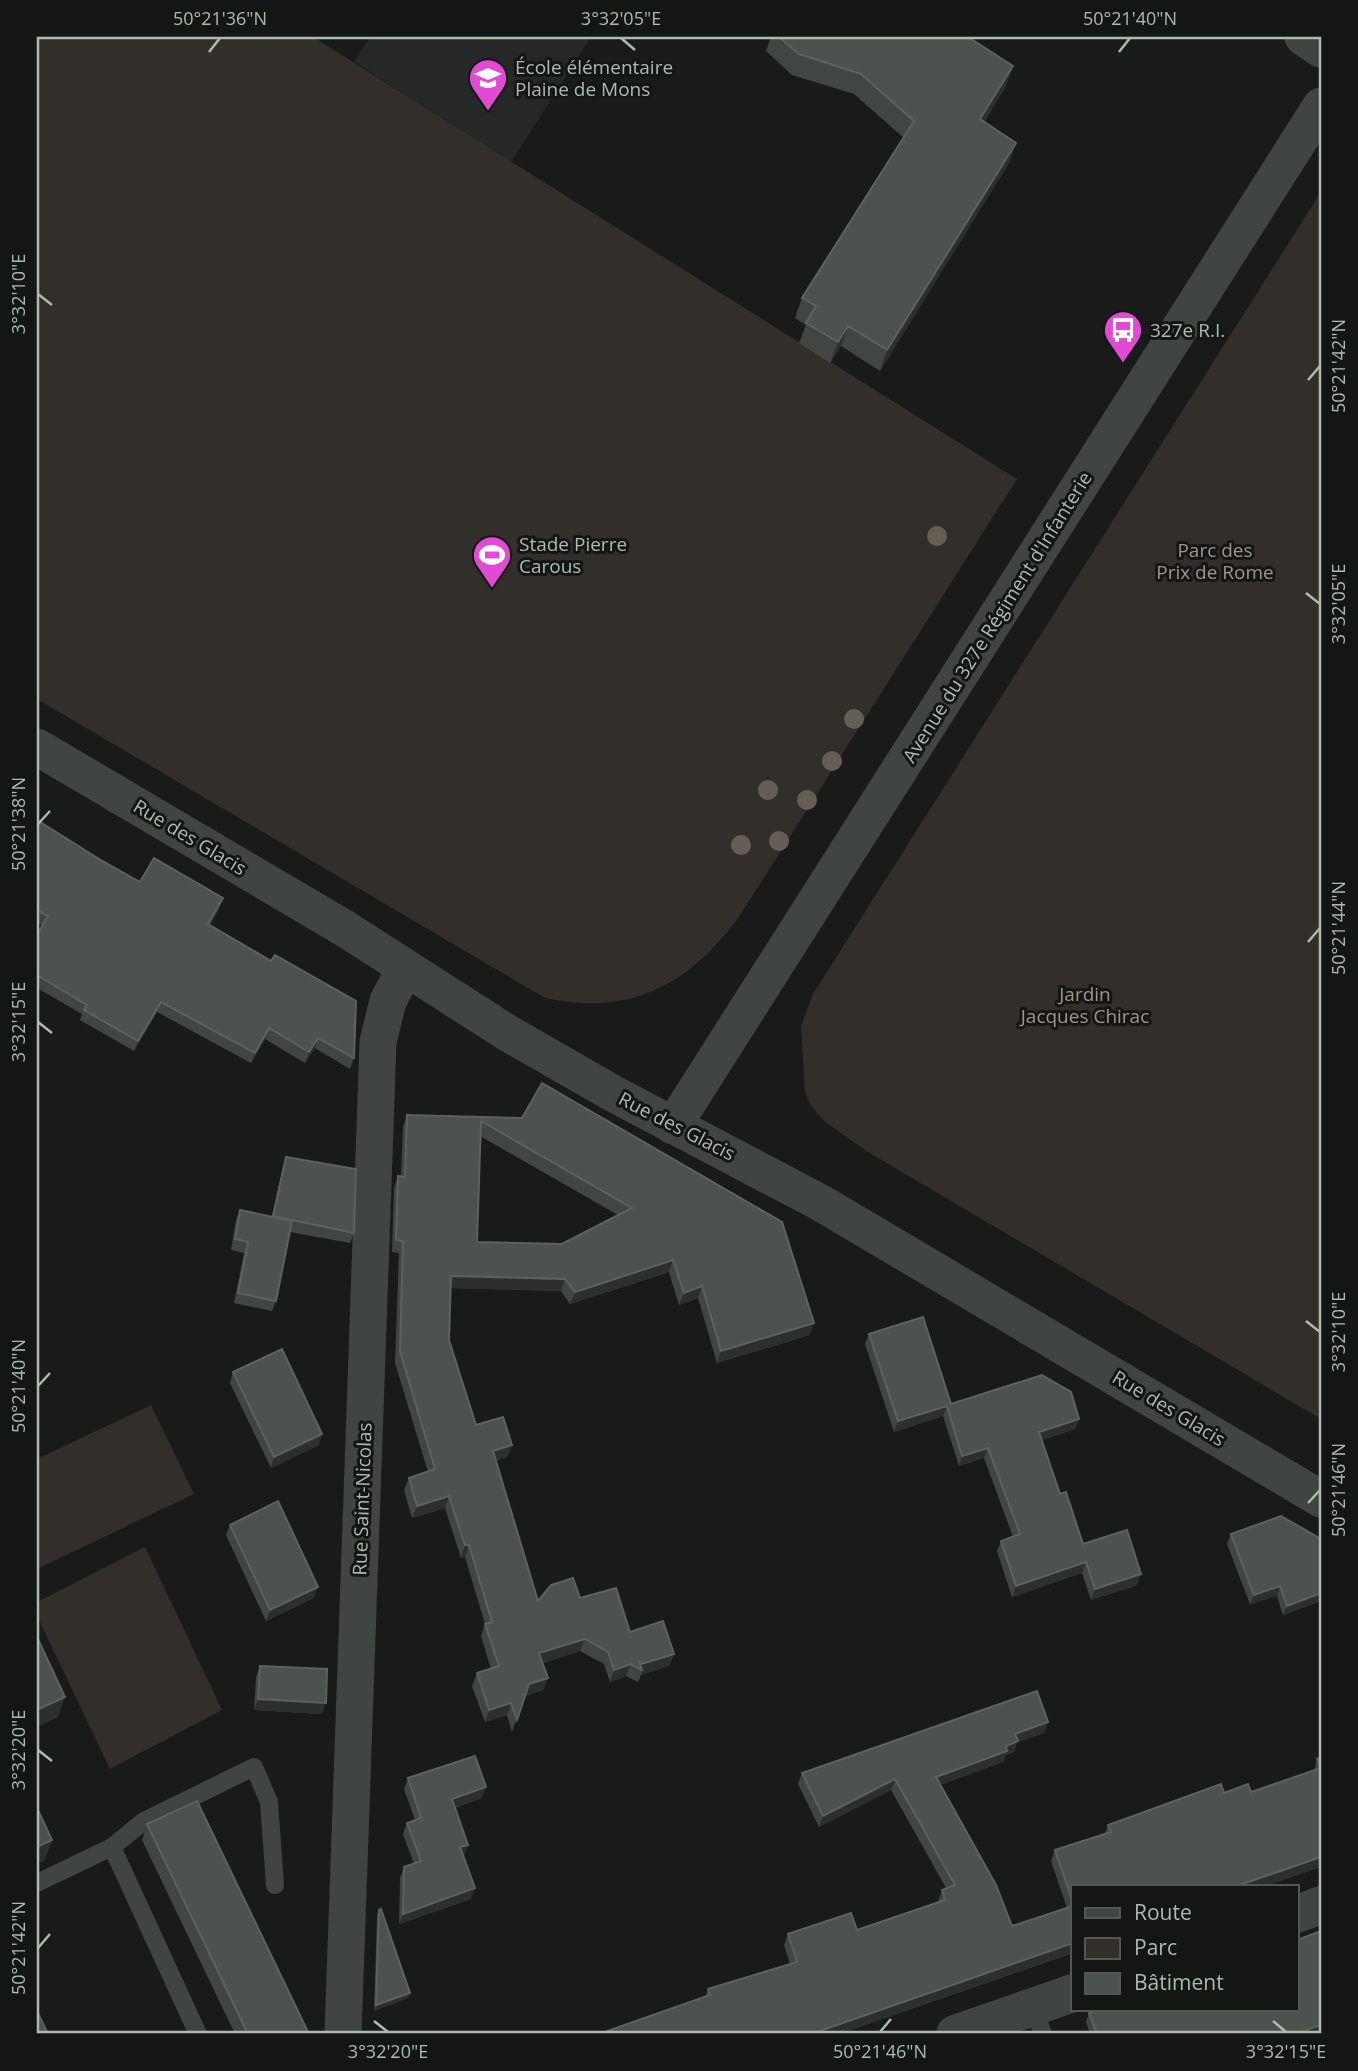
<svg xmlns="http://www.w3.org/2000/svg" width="1358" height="2071" font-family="'Open Sans',sans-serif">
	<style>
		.built { fill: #252827 }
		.green { fill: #322e2a }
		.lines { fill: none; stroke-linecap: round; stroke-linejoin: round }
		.service { stroke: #404541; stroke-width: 18 }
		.minor { stroke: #404541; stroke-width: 37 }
		.tertiary { stroke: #404541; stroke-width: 38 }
		.tree { fill: #655e55 }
		.wall { fill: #414643; fill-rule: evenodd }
		.shaded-wall { fill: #2c2f2e }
		.building { fill: #4d524f; stroke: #5c625e; stroke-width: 2; fill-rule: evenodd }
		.ticks { fill: none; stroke: #adbaae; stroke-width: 2.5 }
		.labels { text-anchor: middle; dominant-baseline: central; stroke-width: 6; stroke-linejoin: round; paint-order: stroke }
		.poi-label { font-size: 19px; fill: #adbaae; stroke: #141615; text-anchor: start }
		.park-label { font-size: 19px; fill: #a39486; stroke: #141615 }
		.street-label { font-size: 19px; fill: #adbaae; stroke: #141615 }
		.neatline { fill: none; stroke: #adbaae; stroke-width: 2.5 }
		.ticks-label { font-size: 18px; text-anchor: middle; fill: #adbaae }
	</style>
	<rect width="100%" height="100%" fill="#191b1a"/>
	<path class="built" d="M 370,37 L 591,37 L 511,162 L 354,62 Z"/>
	<path class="green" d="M 37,37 L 313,37 L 1017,479 L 737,920 C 685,987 630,1016 545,998 L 37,699 Z
		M 1321,192 L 1321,1419 L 868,1152 L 824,1121 L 811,1106 L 805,1092 L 801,1026 L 813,994 Z
		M 151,1405 L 194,1494 L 37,1569 L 37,1459 Z
		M 145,1547 L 222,1710 L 110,1769 L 37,1616 L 37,1602 Z"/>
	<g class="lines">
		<path class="service" d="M 112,1847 L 198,2034
			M 37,1883 L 112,1847 L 144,1821 L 254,1767 L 269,1802 L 275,1885
			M 1033,2007 L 1043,2034"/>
		<path class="minor" d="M 1303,37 L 1321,49
			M 37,747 L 344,928 L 506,1032 L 614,1094 L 821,1203 L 1321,1499
			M 673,1126 L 1321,106
			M 343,2034 L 378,1042 L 388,1001 L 405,969"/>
		<path class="tertiary" d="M 1297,1914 L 1321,1905
			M 955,2034 L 1073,1993"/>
	</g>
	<g class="tree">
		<circle cx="937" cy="536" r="10"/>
		<circle cx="854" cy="719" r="10"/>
		<circle cx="832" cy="761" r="10"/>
		<circle cx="768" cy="790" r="10"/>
		<circle cx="807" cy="800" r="10"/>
		<circle cx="779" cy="841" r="10"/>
		<circle cx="741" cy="845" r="10"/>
	</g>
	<path class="wall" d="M 771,37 L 968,37 L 1006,86 L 984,122 L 1016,143 L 1009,163 L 880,371 L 841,346 L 830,363 L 799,343 L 806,325 L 795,318 L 802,298 L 904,138 L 854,94 L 792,75 L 766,51 Z
		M 37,820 L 99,859 L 140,882 L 223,898 L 219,909 L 210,925 L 354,1058 L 350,1069 L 315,1048 L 305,1063 L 265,1039 L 251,1063 L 157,1012 L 134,1051 L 80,1020 L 82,1014 L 37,988 L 37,935 L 42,926 L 37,923 Z
		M 407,1115 L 522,1118 L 810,1335 L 717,1363 L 698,1298 L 679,1305 L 669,1272 L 570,1304 L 561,1291 L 451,1288 L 449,1340 L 476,1425 L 512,1445 L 507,1457 L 496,1461 L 538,1601 L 580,1598 L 630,1632 L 674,1654 L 669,1666 L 641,1675 L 638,1682 L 626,1676 L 610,1682 L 604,1664 L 580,1651 L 543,1663 L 548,1678 L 543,1690 L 525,1696 L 512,1732 L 507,1715 L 485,1722 L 472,1686 L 477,1673 L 491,1669 L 481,1636 L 485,1624 L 465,1557 L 461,1558 L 445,1508 L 412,1518 L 404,1490 L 409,1478 L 428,1472 L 395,1363 L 399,1253 L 392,1252 L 394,1188 L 398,1176 L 401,1176 L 403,1127 ZM 480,1136 L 618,1215 L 562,1244 L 477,1242 Z
		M 286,1157 L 354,1233 L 350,1243 L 290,1232 L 276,1301 L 272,1311 L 234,1303 L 244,1253 L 231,1250 L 236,1220 L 240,1210 L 272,1216 L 283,1168 Z
		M 869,1334 L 951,1404 L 1079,1419 L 1075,1429 L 1042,1440 L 1060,1494 L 1083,1544 L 1137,1585 L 1091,1600 L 1082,1573 L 1012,1597 L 997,1551 L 1001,1541 L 1013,1537 L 984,1458 L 959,1466 L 943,1416 L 894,1432 L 865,1344 Z
		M 233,1372 L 319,1445 L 271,1468 L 230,1383 Z
		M 230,1525 L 314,1598 L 266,1621 L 226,1535 Z
		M 1231,1534 L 1321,1539 L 1321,1601 L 1283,1615 L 1277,1596 L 1250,1604 L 1227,1544 Z
		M 260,1666 L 322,1714 L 254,1710 L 256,1677 Z
		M 1048,1722 L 1044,1733 L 1017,1742 L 1014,1752 L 1006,1755 L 1003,1762 L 940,1785 L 1012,1926 L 1067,1908 L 1051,1861 L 1055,1850 L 1105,1834 L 1108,1825 L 1224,1793 L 1251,1792 L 1314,1771 L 1317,1759 L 1321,1757 L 1321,1867 L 1262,1887 L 1073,1887 L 1073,1953 L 839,2034 L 599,2034 L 705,1997 L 708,1989 L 790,1964 L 784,1945 L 788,1934 L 857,1930 L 938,1902 L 942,1890 L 946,1888 L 891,1790 L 819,1827 L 798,1784 L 802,1773 Z
		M 408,1778 L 482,1798 L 455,1808 L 468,1845 L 463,1856 L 471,1899 L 399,1924 L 400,1878 L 404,1867 L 414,1864 L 403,1834 L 407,1823 L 415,1820 L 404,1789 Z
		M 147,1824 L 309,2034 L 235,2034 L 142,1840 Z
		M 379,1910 L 408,1998 L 374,2011 L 377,1915 Z
		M 1321,1931 L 1321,2034 L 1090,2034 L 1086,2022 L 1089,2013 Z"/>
	<path class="shaded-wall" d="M 1013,66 L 1006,86 L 972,140 L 980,119 Z
		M 1016,143 L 1009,163 L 880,371 L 887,350 Z
		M 848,326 L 841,346 L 830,363 L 838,342 Z
		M 223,898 L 219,909 L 204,934 L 208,924 Z
		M 161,1002 L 157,1012 L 134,1051 L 138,1041 Z
		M 269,1028 L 265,1039 L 251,1063 L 255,1053 Z
		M 318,1038 L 315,1048 L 305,1063 L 309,1052 Z
		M 673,1260 L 669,1272 L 570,1304 L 575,1292 Z
		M 451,1276 L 565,1279 L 561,1291 L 447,1288 Z
		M 702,1286 L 698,1298 L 679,1305 L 684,1293 Z
		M 814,1323 L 810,1335 L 717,1363 L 721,1351 Z
		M 947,1406 L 943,1416 L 894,1432 L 898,1421 Z
		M 1079,1419 L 1075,1429 L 1035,1442 L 1039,1432 Z
		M 322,1434 L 319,1445 L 271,1468 L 274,1457 Z
		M 512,1445 L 507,1457 L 489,1463 L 493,1451 Z
		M 988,1448 L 984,1458 L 959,1466 L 962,1456 Z
		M 449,1496 L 445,1508 L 412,1518 L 417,1506 Z
		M 465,1545 L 469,1545 L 465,1557 L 461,1558 Z
		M 1086,1562 L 1082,1573 L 1012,1597 L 1016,1586 Z
		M 1141,1574 L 1137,1585 L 1091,1600 L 1095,1589 Z
		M 1280,1586 L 1277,1596 L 1250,1604 L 1254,1595 Z
		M 318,1587 L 314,1598 L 266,1621 L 270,1610 Z
		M 1321,1593 L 1321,1601 L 1283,1615 L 1287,1606 Z
		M 585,1639 L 580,1651 L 535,1666 L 539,1653 Z
		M 674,1654 L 669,1666 L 641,1675 L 642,1670 L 639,1668 L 641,1664 Z
		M 631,1664 L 626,1676 L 610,1682 L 614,1670 Z
		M 548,1678 L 543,1690 L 525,1696 L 529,1684 Z
		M 65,1697 L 58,1717 L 37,1727 L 37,1710 Z
		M 258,1699 L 326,1703 L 322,1714 L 254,1710 Z
		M 511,1703 L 507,1715 L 485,1722 L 489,1710 Z
		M 1048,1722 L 1044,1733 L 1017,1742 L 1014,1752 L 1006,1755 L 1003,1762 L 932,1788 L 936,1777 L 1006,1746 L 1015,1734 Z
		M 895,1779 L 891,1790 L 819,1827 L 823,1816 Z
		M 486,1787 L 482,1798 L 448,1810 L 452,1799 Z
		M 52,1840 L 45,1860 L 37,1864 L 37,1847 Z
		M 468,1845 L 464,1856 L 456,1858 L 460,1847 Z
		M 1321,1857 L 1321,1867 L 1262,1887 L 1234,1887 Z
		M 475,1888 L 471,1899 L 399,1924 L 403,1914 Z
		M 1073,1943 L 1073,1953 L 839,2034 L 811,2034 Z
		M 410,1993 L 408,1998 L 374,2011 L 376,2005 Z
		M 1321,2025 L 1321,2034 L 1295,2034 Z"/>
	<path class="building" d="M 779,37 L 968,37 L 1013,66 L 980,119 L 1016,143 L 887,350 L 848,326 L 838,342 L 806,323 L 816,306 L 802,298 L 914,121 L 861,74 L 799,54 Z
		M 37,820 L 99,859 L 140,882 L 154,858 L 223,898 L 208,924 L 271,961 L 275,955 L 356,1001 L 354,1058 L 318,1038 L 309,1052 L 269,1028 L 255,1053 L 161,1002 L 138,1041 L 84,1010 L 87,1005 L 37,975 L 37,935 L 48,916 L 37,910 Z
		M 542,1083 L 782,1222 L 814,1323 L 721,1351 L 702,1286 L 684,1293 L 673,1260 L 575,1292 L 565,1279 L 451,1276 L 449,1340 L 476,1425 L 503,1417 L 512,1445 L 493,1451 L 538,1601 L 551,1585 L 573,1578 L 580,1598 L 616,1588 L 630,1632 L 663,1621 L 674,1654 L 641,1664 L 639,1661 L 642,1670 L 631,1664 L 614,1670 L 608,1652 L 585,1639 L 539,1653 L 548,1678 L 529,1684 L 517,1720 L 511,1703 L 489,1710 L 477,1673 L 499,1666 L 485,1624 L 492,1622 L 469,1545 L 465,1545 L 449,1496 L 417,1506 L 409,1478 L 435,1469 L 400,1351 L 403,1241 L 396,1240 L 398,1176 L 405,1177 L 407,1115 L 522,1118 ZM 481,1121 L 632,1208 L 562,1244 L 477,1242 Z
		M 286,1157 L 356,1169 L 354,1233 L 273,1216 Z
		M 240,1210 L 292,1221 L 276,1301 L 238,1293 L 248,1242 L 235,1239 Z
		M 923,1317 L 951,1404 L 1042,1375 L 1071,1392 L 1079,1419 L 1039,1432 L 1060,1494 L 1066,1492 L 1083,1544 L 1127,1530 L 1141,1574 L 1095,1589 L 1086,1562 L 1016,1586 L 1001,1541 L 1020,1534 L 988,1448 L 962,1456 L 947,1406 L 898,1421 L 869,1334 Z
		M 282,1349 L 322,1434 L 274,1457 L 233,1372 Z
		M 278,1501 L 318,1587 L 270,1610 L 230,1525 Z
		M 1281,1516 L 1321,1539 L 1321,1593 L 1287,1606 L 1280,1586 L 1254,1595 L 1231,1534 Z
		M 37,1637 L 65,1697 L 37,1710 Z
		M 260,1666 L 327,1669 L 326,1703 L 258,1699 Z
		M 1037,1691 L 1048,1722 L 1015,1734 L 1018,1741 L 1006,1746 L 1007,1751 L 936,1777 L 996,1885 L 1012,1926 L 1073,1906 L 1073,1943 L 811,2034 L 599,2034 L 710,1995 L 708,1989 L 797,1962 L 788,1934 L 851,1913 L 857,1930 L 945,1900 L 942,1890 L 955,1885 L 895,1779 L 823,1816 L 802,1773 Z
		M 475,1756 L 486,1787 L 452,1799 L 468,1845 L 460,1847 L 475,1888 L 403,1914 L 404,1867 L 421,1861 L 407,1823 L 421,1818 L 408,1778 Z
		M 1321,1757 L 1321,1857 L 1234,1887 L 1073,1887 L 1073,1903 L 1055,1850 L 1111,1832 L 1108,1825 L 1221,1784 L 1224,1793 L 1248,1784 L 1251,1792 L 1321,1768 L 1317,1759 Z
		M 197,1801 L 309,2034 L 248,2034 L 147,1824 Z
		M 37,1808 L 52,1840 L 37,1847 Z
		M 381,1909 L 410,1993 L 376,2005 L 379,1910 Z
		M 1321,1931 L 1321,2025 L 1295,2034 L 1097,2034 L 1089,2013 L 1098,2010 L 1297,2010 L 1297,1940 Z
		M 37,2011 L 48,2034 L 37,2034 Z"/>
	<path class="ticks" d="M 621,38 L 635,50M 209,52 L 220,38M 1119,52 L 1130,38M 38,294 L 52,305M 1308,380 L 1320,366M 1306,593 L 1320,604M 38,824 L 50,811M 1308,942 L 1320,928M 38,1022 L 52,1033M 1306,1321 L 1320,1332M 38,1386 L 50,1373M 1308,1503 L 1320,1490M 38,1750 L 52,1761M 38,1948 L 50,1934M 374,2021 L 388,2032M 1273,2021 L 1286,2032M 880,2032 L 891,2019"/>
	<defs>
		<g id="school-pin" transform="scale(2.0125)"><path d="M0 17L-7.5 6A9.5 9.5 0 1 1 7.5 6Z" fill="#e24ad6" stroke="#141615"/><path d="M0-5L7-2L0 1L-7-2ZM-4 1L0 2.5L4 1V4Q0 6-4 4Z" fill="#fff"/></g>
		<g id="bus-pin" transform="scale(2.0125)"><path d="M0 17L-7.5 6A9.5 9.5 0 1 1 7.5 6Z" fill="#e24ad6" stroke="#141615"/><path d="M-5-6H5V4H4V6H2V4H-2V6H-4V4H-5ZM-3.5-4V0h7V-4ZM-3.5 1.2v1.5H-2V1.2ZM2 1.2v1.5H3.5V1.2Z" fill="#fff"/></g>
		<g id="stadium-pin" transform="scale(2.0125)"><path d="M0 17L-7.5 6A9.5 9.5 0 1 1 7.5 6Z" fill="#e24ad6" stroke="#141615"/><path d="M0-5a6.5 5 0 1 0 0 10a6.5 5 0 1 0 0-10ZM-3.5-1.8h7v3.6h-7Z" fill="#fff"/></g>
	</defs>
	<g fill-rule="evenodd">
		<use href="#school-pin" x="488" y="78"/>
		<use href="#bus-pin" x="1123" y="330"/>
		<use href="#stadium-pin" x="492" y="555"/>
	</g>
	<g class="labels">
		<g class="poi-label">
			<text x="515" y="67">École élémentaire<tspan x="515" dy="22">Plaine de Mons</tspan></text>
			<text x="1150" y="330">327e R.I.</text>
			<text x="519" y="544">Stade Pierre<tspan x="519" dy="22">Carous</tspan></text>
		</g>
		<g class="park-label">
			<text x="1215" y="550">Parc des<tspan x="1215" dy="22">Prix de Rome</tspan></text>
			<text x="1085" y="994">Jardin<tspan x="1085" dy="22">Jacques Chirac</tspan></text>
		</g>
		<g class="street-label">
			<text transform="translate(997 617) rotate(-58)">Avenue du 327e Régiment d'Infanterie</text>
			<text transform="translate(190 837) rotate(31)">Rue des Glacis</text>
			<text transform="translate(677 1126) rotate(27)">Rue des Glacis</text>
			<text transform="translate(1169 1408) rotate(31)">Rue des Glacis</text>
			<text transform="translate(362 1499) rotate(-88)">Rue Saint-Nicolas</text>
		</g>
	</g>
	<rect width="1358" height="2071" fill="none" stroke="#141615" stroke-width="77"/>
	<rect x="1071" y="1885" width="228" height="126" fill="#141615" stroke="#515852" stroke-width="2"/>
	<rect x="1085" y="1908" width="35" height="10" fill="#404541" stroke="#515852" stroke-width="2"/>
	<text x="1134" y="1920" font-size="21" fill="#adbaae">Route</text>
	<rect x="1085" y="1938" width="35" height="21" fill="#322e2a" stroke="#515852" stroke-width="2"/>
	<text x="1134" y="1955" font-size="21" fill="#adbaae">Parc</text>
	<rect x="1085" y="1973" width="35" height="21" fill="#4d524f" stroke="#515852" stroke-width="2"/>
	<text x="1134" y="1990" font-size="21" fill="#adbaae">Bâtiment</text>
	<rect x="38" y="38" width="1282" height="1994" class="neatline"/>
	<g class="ticks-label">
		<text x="220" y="25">50°21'36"N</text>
		<text x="621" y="25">3°32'05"E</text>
		<text x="1130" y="25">50°21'40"N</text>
		<text transform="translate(19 294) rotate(-90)" y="6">3°32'10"E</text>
		<text transform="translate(1339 366) rotate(-90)" y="6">50°21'42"N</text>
		<text transform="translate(1339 604) rotate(-90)" y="6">3°32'05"E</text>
		<text transform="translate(19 824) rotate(-90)" y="6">50°21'38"N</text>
		<text transform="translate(1339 928) rotate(-90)" y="6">50°21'44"N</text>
		<text transform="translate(19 1022) rotate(-90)" y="6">3°32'15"E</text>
		<text transform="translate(1339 1332) rotate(-90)" y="6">3°32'10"E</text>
		<text transform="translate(19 1386) rotate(-90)" y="6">50°21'40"N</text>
		<text transform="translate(1339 1490) rotate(-90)" y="6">50°21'46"N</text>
		<text transform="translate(19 1750) rotate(-90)" y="6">3°32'20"E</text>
		<text transform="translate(19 1948) rotate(-90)" y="6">50°21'42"N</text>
		<text x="388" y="2058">3°32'20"E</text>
		<text x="880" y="2058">50°21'46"N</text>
		<text x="1286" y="2058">3°32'15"E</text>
	</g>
</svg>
